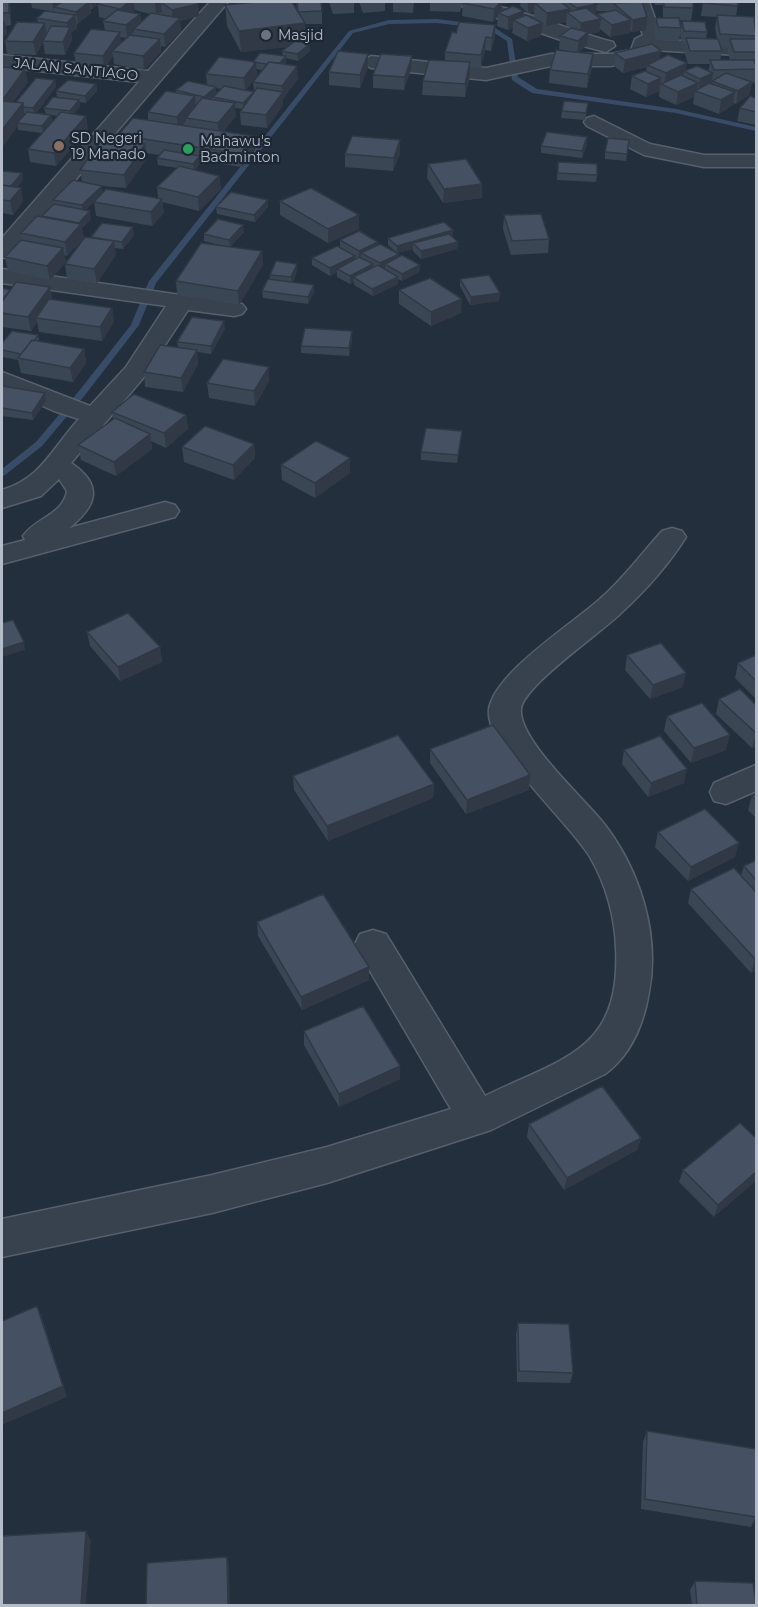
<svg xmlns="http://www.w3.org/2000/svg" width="758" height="1607" font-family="Montserrat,sans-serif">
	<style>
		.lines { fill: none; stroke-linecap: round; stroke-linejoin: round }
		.stream { fill: #394c67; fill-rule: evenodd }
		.minor-casing { stroke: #565f6c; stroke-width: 3 }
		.minor { fill: #38414e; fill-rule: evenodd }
		.wall { fill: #3b4654; fill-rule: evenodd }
		.shaded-wall { fill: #303945 }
		.building { fill: #455162; stroke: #303945; stroke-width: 1.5 }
		.worship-dot { fill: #6b7280; stroke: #1d2633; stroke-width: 2 }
		.education-dot { fill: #8d6e63; stroke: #1d2633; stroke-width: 2 }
		.leisure-dot { fill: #2e9e5b; stroke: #1d2633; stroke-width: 2 }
		.labels { text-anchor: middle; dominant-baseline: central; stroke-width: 4.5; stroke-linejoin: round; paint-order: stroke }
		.far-poi-label { font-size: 14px; fill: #b4bcc9; stroke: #1d2633; text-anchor: start }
		.far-street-label { font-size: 14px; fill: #b4bcc9; stroke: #1d2633 }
	</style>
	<rect width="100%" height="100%" fill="#242f3e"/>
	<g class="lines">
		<path class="stream" d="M 437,19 L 492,26 L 512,39 L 518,77 L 537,89 L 676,109 L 756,127 L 756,131 L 676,113 L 532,93 L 512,80 L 507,41 L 488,29 L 437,23 L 389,24 L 353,33 L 156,283 L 139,325 L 85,395 L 42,446 L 5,475 L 2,476 L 2,469 L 36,442 L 79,391 L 131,325 L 149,281 L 349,31 L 389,20 Z"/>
		<g class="minor-casing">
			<path id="minor" d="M 210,2 L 228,2 L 10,256 L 2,258 L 2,238 L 139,82 L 2,67 L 2,55 L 148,71 Z
				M 459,2 C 504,0 566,30 613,42 L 615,46 L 606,52 L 564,41 L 462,6 Z
				M 631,2 L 649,2 L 661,35 L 660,40 L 756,44 L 756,56 L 652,50 L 645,58 L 611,66 L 551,66 L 486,80 L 371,68 L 361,62 L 371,56 L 486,68 L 551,54 L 611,54 L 631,50 L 635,39 L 643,35 Z
				M 594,116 L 650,144 L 704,155 L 756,155 L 756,167 L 704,167 L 644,155 L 587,126 L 584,122 L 587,118 Z
				M 2,269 L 242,304 L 246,309 L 242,314 L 234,316 L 188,310 L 144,377 L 71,463 C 104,485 97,506 69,528 L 165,502 L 175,505 L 179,511 L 175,517 L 2,564 L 2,546 L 25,540 L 23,536 C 35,518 63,515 67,491 L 59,479 L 41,496 L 2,508 L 2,490 C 42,478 52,448 79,419 L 54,411 L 2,388 L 2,372 L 90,406 L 126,367 L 166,306 L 2,283 Z
				M 672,528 L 682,531 L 686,537 C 669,564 645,591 621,613 C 602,632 523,686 521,709 C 518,740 586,800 605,825 C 640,871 660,934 649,992 C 644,1023 631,1055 605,1074 L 491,1130 L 327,1183 L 212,1213 L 2,1257 L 2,1219 L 212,1175 L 327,1147 L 451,1109 L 360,954 L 355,944 L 360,934 L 373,930 L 386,934 L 485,1096 C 562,1058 621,1052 616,948 C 615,917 606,884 590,857 C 570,823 484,747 489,709 C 495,672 574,623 601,598 C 624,578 642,553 662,531 Z
				M 756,765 L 756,791 L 726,804 L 714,801 L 710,792 L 714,783 Z"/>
		</g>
		<use href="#minor" class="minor"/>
	</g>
	<path class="wall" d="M 2,2 L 11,10 L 11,25 L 5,26 L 7,33 L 2,40 Z
		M 31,2 L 195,2 L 198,4 L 199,16 L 180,21 L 181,31 L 165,47 L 161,46 L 161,52 L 144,70 L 114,64 L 113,56 L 104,69 L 76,66 L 74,53 L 105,30 L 103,21 L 106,19 L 99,17 L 98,5 L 92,9 L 91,9 L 91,13 L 77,24 L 77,28 L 71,33 L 72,40 L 65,55 L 45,54 L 43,42 L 36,55 L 7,54 L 5,41 L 38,23 L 37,18 L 50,11 L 32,8 ZM 135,10 L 150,14 L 141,23 L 140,14 L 132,13 ZM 120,37 L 127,38 L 121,43 Z
		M 240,2 L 292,2 L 297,10 L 296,2 L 322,11 L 322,24 L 305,24 L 305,43 L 310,51 L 298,61 L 286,58 L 286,64 L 298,79 L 283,99 L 283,105 L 267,128 L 241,125 L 240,112 L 242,109 L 235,108 L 236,116 L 223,132 L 255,150 L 242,167 L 201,161 L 201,163 L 195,170 L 219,176 L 221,189 L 199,211 L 162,202 L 164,213 L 152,226 L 96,216 L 94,202 L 158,198 L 157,187 L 177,168 L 158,165 L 157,158 L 160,155 L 146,153 L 147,158 L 126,188 L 102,186 L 85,211 L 91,219 L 82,228 L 84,238 L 67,256 L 64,255 L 66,262 L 50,280 L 8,271 L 5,257 L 22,240 L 21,233 L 42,216 L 54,204 L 53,200 L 82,182 L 80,170 L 119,141 L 118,135 L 148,121 L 148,112 L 176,93 L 176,90 L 207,85 L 206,74 L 253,61 L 283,56 L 282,51 L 288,47 L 241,52 L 227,26 L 225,5 L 240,3 ZM 256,69 L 262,70 L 253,82 L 254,91 L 246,90 L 257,75 ZM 216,88 L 221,89 L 216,93 Z
		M 329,2 L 354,2 L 354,13 L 333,14 Z
		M 359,2 L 385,2 L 385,11 L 363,13 Z
		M 393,2 L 414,2 L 413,13 L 393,12 Z
		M 430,2 L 462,2 L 460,12 L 430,11 Z
		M 521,2 L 625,2 L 646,30 L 632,32 L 630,31 L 630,33 L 610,37 L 600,29 L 599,32 L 588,34 L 587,45 L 579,52 L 593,54 L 592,67 L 587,88 L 549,83 L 550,70 L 565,51 L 559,49 L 560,36 L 570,28 L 566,25 L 566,22 L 546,26 L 534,16 L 534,12 L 528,13 L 520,6 ZM 596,11 L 608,11 L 597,14 L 597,16 L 596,15 Z
		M 654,2 L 693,2 L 693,8 L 691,21 L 680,20 L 681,28 L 679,41 L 656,40 L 654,30 L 656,18 L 663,18 L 663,5 L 655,5 Z
		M 703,2 L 740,2 L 738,2 L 736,16 L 756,30 L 756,82 L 752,83 L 749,95 L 736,104 L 733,103 L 733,105 L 719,114 L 693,104 L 694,97 L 676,105 L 659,97 L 660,84 L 659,91 L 646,97 L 630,89 L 632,76 L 646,71 L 647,67 L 623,73 L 614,66 L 615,53 L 660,59 L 686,71 L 708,71 L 710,64 L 688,64 L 684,51 L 686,44 L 682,44 L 680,34 L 682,21 L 707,32 L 706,39 L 717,39 L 715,28 L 717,17 L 701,16 ZM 720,47 L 728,48 L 728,52 L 730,60 L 720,60 L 722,51 Z
		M 463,3 L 509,3 L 502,4 L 501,11 L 523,16 L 541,36 L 527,41 L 512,33 L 513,28 L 508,30 L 497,26 L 498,16 L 493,22 L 462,16 Z
		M 495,25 L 495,38 L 491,51 L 485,50 L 481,68 L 470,67 L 470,75 L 465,97 L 422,95 L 423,81 L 445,61 L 445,52 L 456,33 Z
		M 368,54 L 368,67 L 360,88 L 329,85 L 329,72 Z
		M 2,67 L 28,82 L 13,102 L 16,102 L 55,80 L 56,87 L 36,113 L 46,114 L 44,108 L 57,97 L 56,91 L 96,84 L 97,91 L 86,103 L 79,102 L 80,107 L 74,114 L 88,129 L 56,166 L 30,162 L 28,149 L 42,133 L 18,130 L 18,126 L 2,147 ZM 51,115 L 58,116 L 53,122 Z
		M 411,69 L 404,90 L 373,88 L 373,75 Z
		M 756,98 L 756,125 L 737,121 L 740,108 Z
		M 587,110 L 585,120 L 561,118 L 562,111 Z
		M 587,137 L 587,144 L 582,158 L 541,153 L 541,146 Z
		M 629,140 L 626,161 L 605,159 L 605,152 Z
		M 345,154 L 400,154 L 393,171 L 345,167 Z
		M 558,162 L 597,175 L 596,182 L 557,180 Z
		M 428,164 L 482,198 L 443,203 L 427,178 Z
		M 2,171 L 22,173 L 23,180 L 17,187 L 21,188 L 23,201 L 13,215 L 2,213 Z
		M 268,200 L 268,207 L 255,222 L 217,214 L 216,207 Z
		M 280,201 L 359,215 L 359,229 L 328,243 L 280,215 Z
		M 504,215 L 549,239 L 548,253 L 511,255 L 503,229 Z
		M 244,232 L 230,247 L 262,251 L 263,265 L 239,305 L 177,295 L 176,281 L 224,246 L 204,241 L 204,234 Z
		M 134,235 L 123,249 L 115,248 L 116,255 L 97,283 L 67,279 L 65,264 L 92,238 L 91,237 Z
		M 452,237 L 458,242 L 457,249 L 421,259 L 413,251 L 413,249 L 397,253 L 388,245 L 388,238 Z
		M 340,240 L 378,245 L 399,254 L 398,257 L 420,265 L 419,272 L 402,281 L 398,279 L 398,284 L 373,296 L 354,285 L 354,282 L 350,284 L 337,277 L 337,272 L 330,276 L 312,265 L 312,258 L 340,247 Z
		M 297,271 L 293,282 L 314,285 L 314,292 L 308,304 L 263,298 L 262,291 L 270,279 L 270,275 Z
		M 460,279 L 499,301 L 470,305 L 460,286 Z
		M 50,287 L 52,300 L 112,308 L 114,322 L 102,341 L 39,332 L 37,322 L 31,331 L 2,327 L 2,288 L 10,290 Z
		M 399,290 L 461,313 L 431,326 L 399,304 Z
		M 225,329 L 211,354 L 197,352 L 198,364 L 183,392 L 145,387 L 144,372 L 178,347 L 177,342 Z
		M 352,331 L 352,338 L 349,356 L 301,353 L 301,346 Z
		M 38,335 L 39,341 L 84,349 L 86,363 L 73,382 L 21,373 L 18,360 L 2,357 L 2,343 Z
		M 269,367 L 269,381 L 255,406 L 209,398 L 207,383 Z
		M 2,386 L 45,393 L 46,401 L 33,420 L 2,416 Z
		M 112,412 L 186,415 L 188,429 L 166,448 L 151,441 L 152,449 L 116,476 L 81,460 L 78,445 L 113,419 Z
		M 461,438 L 457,463 L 421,460 L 421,452 Z
		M 254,444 L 255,458 L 234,480 L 184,462 L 182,447 Z
		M 281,465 L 350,473 L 315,498 L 282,480 Z
		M 87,632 L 160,647 L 162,662 L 120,681 L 90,646 Z
		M 627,655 L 683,687 L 650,699 L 625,670 Z
		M 756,655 L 756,699 L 735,678 L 738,663 Z
		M 719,699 L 756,705 L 756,746 L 752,748 L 716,714 Z
		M 667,716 L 726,750 L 691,763 L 664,731 Z
		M 430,749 L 530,775 L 529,790 L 466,814 L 430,763 Z
		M 624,750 L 684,783 L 648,797 L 622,764 Z
		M 293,776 L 434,784 L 433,798 L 328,841 L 294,790 Z
		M 756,794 L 756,818 L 748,810 L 752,796 Z
		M 658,832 L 735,857 L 688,881 L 655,847 Z
		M 756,860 L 756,970 L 751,973 L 688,903 L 691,889 L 741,875 L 744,866 Z
		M 257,922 L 369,967 L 369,980 L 302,1010 L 258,936 Z
		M 304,1031 L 400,1066 L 400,1079 L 339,1107 L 304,1045 Z
		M 529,1124 L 641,1138 L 637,1150 L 564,1190 L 527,1137 Z
		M 756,1138 L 714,1217 L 679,1182 L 683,1170 Z
		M 518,1323 L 573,1373 L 570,1383 L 517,1382 L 516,1334 Z
		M 647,1431 L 756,1517 L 751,1527 L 641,1509 L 643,1442 Z
		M 695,1581 L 756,1605 L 692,1605 L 690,1590 Z"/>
	<path class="shaded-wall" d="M 9,2 L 11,10 L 11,25 L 9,13 Z
		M 52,2 L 68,2 L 54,7 L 54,12 Z
		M 89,2 L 90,2 L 91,13 L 78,24 L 76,12 Z
		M 91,2 L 102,2 L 92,9 Z
		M 129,2 L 134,2 L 135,10 L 121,21 L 120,9 Z
		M 157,2 L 171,2 L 161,2 L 162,12 L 156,15 L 155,3 Z
		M 490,2 L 509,2 L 509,3 L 502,4 L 501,13 L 498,13 L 498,16 L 493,22 L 494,9 Z
		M 528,2 L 559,2 L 535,3 L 534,12 L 528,13 Z
		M 198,4 L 199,16 L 180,21 L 181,31 L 165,47 L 164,34 L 173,23 L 172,10 Z
		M 597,4 L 596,17 L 576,19 L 577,8 Z
		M 570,9 L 570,14 L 567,12 L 566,22 L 546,26 L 547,13 Z
		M 524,11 L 523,23 L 513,20 L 513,28 L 508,30 L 508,17 Z
		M 140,14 L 141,27 L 134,29 L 134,32 L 127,38 L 126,25 Z
		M 75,15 L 77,28 L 71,33 L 72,40 L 65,55 L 63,42 L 68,31 L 67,23 Z
		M 647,17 L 646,30 L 632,32 L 633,20 Z
		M 601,19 L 599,32 L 588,34 L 587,45 L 577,54 L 581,23 Z
		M 4,20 L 7,33 L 2,40 L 2,24 Z
		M 631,20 L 630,33 L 610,37 L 612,25 Z
		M 45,23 L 47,36 L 36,55 L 33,42 Z
		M 305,23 L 306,45 L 241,52 L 239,31 Z
		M 542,23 L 541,36 L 527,41 L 528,28 Z
		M 495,25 L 495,38 L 491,51 L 492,38 Z
		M 120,32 L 121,45 L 112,51 L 113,56 L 104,69 L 103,56 Z
		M 486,37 L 485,50 L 481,68 L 481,55 Z
		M 160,39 L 161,52 L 144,70 L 143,56 Z
		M 310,44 L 310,51 L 298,61 L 297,54 Z
		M 661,51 L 659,64 L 647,65 L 647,67 L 623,73 L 625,60 Z
		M 368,54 L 368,67 L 360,88 L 360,75 Z
		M 593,54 L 592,67 L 587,88 L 588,74 Z
		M 286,56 L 286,63 L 279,72 L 279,65 Z
		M 412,56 L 411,69 L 404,90 L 405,77 Z
		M 256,62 L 257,75 L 245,92 L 244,78 Z
		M 470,62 L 470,75 L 465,97 L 465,84 Z
		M 687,63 L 686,72 L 684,71 L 683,77 L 664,86 L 666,73 Z
		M 297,66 L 298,79 L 283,99 L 282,86 Z
		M 25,69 L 28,82 L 7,111 L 4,98 Z
		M 713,73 L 711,87 L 698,92 L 700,79 Z
		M 661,78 L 659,91 L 646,97 L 648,84 Z
		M 55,80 L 56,87 L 35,115 L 33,108 Z
		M 752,82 L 749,95 L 736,104 L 738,91 Z
		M 698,83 L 697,91 L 695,91 L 694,97 L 676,105 L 678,92 Z
		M 96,84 L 97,91 L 86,103 L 85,96 Z
		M 216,87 L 216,94 L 205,104 L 204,97 Z
		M 254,92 L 244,110 L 243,103 Z
		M 283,92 L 283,105 L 267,128 L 266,115 Z
		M 735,92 L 733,105 L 719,114 L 721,100 Z
		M 195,96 L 196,109 L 186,118 L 186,121 L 178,130 L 177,117 Z
		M 79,100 L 80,107 L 71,118 L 70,111 Z
		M 23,103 L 25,116 L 17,123 L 18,126 L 2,147 L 2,130 Z
		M 235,103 L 236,116 L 219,137 L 218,123 Z
		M 51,115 L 53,122 L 43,133 L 42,126 Z
		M 86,116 L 88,129 L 56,166 L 54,153 Z
		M 254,136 L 255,150 L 242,167 L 241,154 Z
		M 587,137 L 587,144 L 582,158 L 582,151 Z
		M 400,140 L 400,154 L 393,171 L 394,158 Z
		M 145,144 L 147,158 L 126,188 L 124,175 Z
		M 200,156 L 201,163 L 194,171 L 193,164 Z
		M 22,173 L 23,180 L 12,194 L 11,187 Z
		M 219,176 L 221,189 L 199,211 L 198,197 Z
		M 482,184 L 482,198 L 443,203 L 444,189 Z
		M 102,186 L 103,193 L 83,213 L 82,205 Z
		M 21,188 L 23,201 L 13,215 L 10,201 Z
		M 162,199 L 164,213 L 152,226 L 151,212 Z
		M 268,200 L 268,207 L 255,222 L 254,215 Z
		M 90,211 L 91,219 L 82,228 L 84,238 L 67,256 L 65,242 L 77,226 Z
		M 359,215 L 359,229 L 328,243 L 328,229 Z
		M 243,225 L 244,232 L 230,247 L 229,240 Z
		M 133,227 L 134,235 L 123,249 L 122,242 Z
		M 453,230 L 453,237 L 413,243 L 413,249 L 397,253 L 397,246 Z
		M 114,241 L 116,255 L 97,283 L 94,269 Z
		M 378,242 L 378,249 L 361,253 L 361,257 L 359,258 L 359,251 Z
		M 458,242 L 457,249 L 421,259 L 421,251 Z
		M 63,248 L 66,262 L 50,280 L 47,266 Z
		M 262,251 L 263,265 L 239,305 L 238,291 Z
		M 399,254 L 398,261 L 385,264 L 385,268 L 380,271 L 380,263 Z
		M 355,256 L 355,263 L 337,269 L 337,272 L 330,276 L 330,268 Z
		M 297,264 L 297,271 L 291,285 L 291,277 Z
		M 373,264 L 373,272 L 353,277 L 354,282 L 350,284 L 350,276 Z
		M 420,265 L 419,272 L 402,281 L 402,274 Z
		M 398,277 L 398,284 L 373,296 L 372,289 Z
		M 314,285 L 314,292 L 308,304 L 308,297 Z
		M 50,287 L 52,301 L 36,318 L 37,322 L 31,331 L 28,317 Z
		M 500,293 L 499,301 L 470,305 L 471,297 Z
		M 462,299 L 461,313 L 431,326 L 431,312 Z
		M 112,308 L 114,322 L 102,341 L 100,327 Z
		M 224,321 L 225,329 L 211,354 L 211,346 Z
		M 352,331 L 352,338 L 349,356 L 349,348 Z
		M 84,349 L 86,363 L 73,382 L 70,368 Z
		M 197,350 L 198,364 L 183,392 L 181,378 Z
		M 269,367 L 269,381 L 255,406 L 254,391 Z
		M 45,393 L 46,401 L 33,420 L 32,413 Z
		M 186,415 L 188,429 L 166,448 L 164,433 Z
		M 150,434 L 152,449 L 116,476 L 114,462 Z
		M 254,444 L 255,458 L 234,480 L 233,465 Z
		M 350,458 L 350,473 L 315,498 L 315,483 Z
		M 24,642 L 25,650 L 2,657 L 2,649 Z
		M 160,647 L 162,662 L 120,681 L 118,667 Z
		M 686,673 L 683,687 L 650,699 L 653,685 Z
		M 756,733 L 756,746 L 752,748 Z
		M 730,735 L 726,750 L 691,763 L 694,748 Z
		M 687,769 L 684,783 L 648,797 L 651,783 Z
		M 530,775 L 529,790 L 466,814 L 467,800 Z
		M 434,784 L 433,798 L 328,841 L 327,826 Z
		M 739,843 L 735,857 L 688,881 L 691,867 Z
		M 755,959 L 756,959 L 756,970 L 751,973 Z
		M 369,967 L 369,980 L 302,1010 L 301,997 Z
		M 400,1066 L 400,1079 L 339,1107 L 339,1094 Z
		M 641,1138 L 637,1150 L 564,1190 L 567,1178 Z
		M 756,1172 L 756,1181 L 714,1217 L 718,1205 Z
		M 37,1306 L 42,1317 L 67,1397 L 2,1425 L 2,1413 Z
		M 86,1531 L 91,1540 L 86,1605 L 81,1605 Z
		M 227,1557 L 229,1566 L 230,1605 L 228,1605 Z"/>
	<path class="building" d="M 2,2 L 9,2 L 9,13 L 2,13 Z
		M 62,2 L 89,2 L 76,12 L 54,7 Z
		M 101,2 L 129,2 L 120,9 L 98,4 Z
		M 161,2 L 195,2 L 198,4 L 172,10 Z
		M 256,2 L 292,2 L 305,23 L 239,31 L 225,5 Z
		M 297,2 L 321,2 L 322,11 L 298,12 Z
		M 464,2 L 501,2 L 494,9 L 463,3 Z
		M 545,2 L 561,2 L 570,9 L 547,13 L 535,3 Z
		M 568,2 L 593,2 L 597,4 L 577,8 Z
		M 642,2 L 647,17 L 633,20 L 613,3 Z
		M 664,2 L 693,2 L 693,8 L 664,7 Z
		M 703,2 L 738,2 L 738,6 L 703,3 Z
		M 513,6 L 524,11 L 508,17 L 498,13 Z
		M 586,8 L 601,19 L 581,23 L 567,12 Z
		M 117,10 L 140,14 L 126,25 L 103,21 Z
		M 616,10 L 631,20 L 612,25 L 597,14 Z
		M 45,11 L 75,15 L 67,23 L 37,18 Z
		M 151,13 L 180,18 L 164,34 L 134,29 Z
		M 526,15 L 542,23 L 528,28 L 513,20 Z
		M 717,15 L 754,17 L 756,36 L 720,34 Z
		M 656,18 L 679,18 L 681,28 L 658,27 Z
		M 682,21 L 705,22 L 707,32 L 684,31 Z
		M 17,22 L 45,23 L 33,42 L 5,41 Z
		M 459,22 L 495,25 L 492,38 L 486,37 L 481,55 L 445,52 L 452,32 L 456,33 Z
		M 51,26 L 70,27 L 63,42 L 43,41 Z
		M 571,28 L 588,32 L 578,41 L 560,36 Z
		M 91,29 L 120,32 L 103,56 L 74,53 Z
		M 130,35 L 160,39 L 143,56 L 112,51 Z
		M 686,38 L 718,39 L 722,51 L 690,51 Z
		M 730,39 L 756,39 L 756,52 L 734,52 Z
		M 295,41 L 310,44 L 297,54 L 282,51 Z
		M 652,44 L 661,51 L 625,60 L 615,53 Z
		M 556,50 L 593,54 L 588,74 L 550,70 Z
		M 338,51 L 368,54 L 360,75 L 329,72 Z
		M 260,53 L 286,56 L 280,63 L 269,62 L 267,64 L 253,62 Z
		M 381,54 L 412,56 L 405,77 L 373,75 Z
		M 668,55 L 687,63 L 666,73 L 647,65 Z
		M 219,57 L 256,62 L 244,78 L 206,74 Z
		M 429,60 L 470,62 L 465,84 L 423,81 Z
		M 710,60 L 754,60 L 756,66 L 756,69 L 714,70 Z
		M 269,62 L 297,66 L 282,86 L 253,82 Z
		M 697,66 L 713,73 L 700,79 L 684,71 Z
		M 2,67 L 25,69 L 4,98 L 2,97 Z
		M 645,71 L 661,78 L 648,84 L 632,76 Z
		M 726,73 L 752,82 L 738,91 L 712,81 Z
		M 681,75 L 698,83 L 678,92 L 661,84 Z
		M 36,78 L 55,80 L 33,108 L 23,107 L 23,103 L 16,102 Z
		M 68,80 L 96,84 L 85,96 L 56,91 Z
		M 188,81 L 216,87 L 204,97 L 176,90 Z
		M 709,83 L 735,92 L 721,100 L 695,91 Z
		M 224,86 L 254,92 L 243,103 L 213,97 Z
		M 257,88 L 283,92 L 266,115 L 240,112 Z
		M 166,91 L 195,96 L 177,117 L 148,112 Z
		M 750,96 L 756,98 L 756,112 L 740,108 Z
		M 53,97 L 79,100 L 70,111 L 44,108 Z
		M 202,98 L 235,103 L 218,123 L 186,118 Z
		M 2,101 L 23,103 L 2,130 Z
		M 564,101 L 588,103 L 586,113 L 562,111 Z
		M 27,112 L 51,115 L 42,126 L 17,123 Z
		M 61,112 L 86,116 L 54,153 L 28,149 Z
		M 133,118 L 254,136 L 241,154 L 118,135 Z
		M 547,132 L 587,137 L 582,151 L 541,146 Z
		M 352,136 L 400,140 L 394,158 L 345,154 Z
		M 608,138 L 629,140 L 627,154 L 605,152 Z
		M 102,139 L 145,144 L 124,175 L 80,170 Z
		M 164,150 L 200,156 L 193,164 L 157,158 Z
		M 466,159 L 482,184 L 444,189 L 428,164 Z
		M 558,162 L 597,164 L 597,175 L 558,173 Z
		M 179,166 L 219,176 L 198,197 L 157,187 Z
		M 2,171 L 22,173 L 11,186 L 2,185 Z
		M 73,180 L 102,186 L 82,205 L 53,200 Z
		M 2,185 L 21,188 L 10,201 L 2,200 Z
		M 311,188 L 359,215 L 328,229 L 280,201 Z
		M 106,189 L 162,199 L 151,212 L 94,202 Z
		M 231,192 L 268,200 L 254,215 L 216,207 Z
		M 54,204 L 90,211 L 79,223 L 42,216 Z
		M 541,214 L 549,239 L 512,241 L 504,215 Z
		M 37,216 L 81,224 L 65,242 L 21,233 Z
		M 218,219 L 243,225 L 229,240 L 204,234 Z
		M 444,222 L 453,230 L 397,246 L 388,238 Z
		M 102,223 L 133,227 L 122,242 L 91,237 Z
		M 359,231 L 378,242 L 359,251 L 340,240 Z
		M 449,234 L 458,242 L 421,251 L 413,243 Z
		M 85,237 L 114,241 L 94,269 L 65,264 Z
		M 21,240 L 63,248 L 47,266 L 5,257 Z
		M 201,243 L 262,251 L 238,291 L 176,281 Z
		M 380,244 L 399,254 L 380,263 L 361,253 Z
		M 337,246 L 355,256 L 330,268 L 312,258 Z
		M 402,255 L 420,265 L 402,274 L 385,264 Z
		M 359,257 L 373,264 L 350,276 L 337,269 Z
		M 276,261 L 297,264 L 291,277 L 270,275 Z
		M 378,265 L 398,277 L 372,289 L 353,277 Z
		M 489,275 L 500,293 L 471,297 L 460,279 Z
		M 430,278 L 462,299 L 431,312 L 399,290 Z
		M 268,279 L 314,285 L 308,297 L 262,291 Z
		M 16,282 L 50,287 L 28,317 L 2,313 L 2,302 Z
		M 2,288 L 10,290 L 2,300 Z
		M 49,299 L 112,308 L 100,327 L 36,318 Z
		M 192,317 L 224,321 L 211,346 L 177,342 Z
		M 305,328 L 352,331 L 349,348 L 301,346 Z
		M 12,331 L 38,335 L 34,341 L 32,340 L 21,354 L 2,350 L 2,343 Z
		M 32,340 L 84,349 L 70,368 L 18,358 Z
		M 160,345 L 197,350 L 181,378 L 144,372 Z
		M 223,359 L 269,367 L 254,391 L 207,383 Z
		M 2,386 L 45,393 L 32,413 L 2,408 Z
		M 134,394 L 186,415 L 164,433 L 112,412 Z
		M 115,418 L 150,434 L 114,462 L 78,445 Z
		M 205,426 L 254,444 L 233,465 L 182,447 Z
		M 426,428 L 462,431 L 458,455 L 421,452 Z
		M 316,441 L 350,458 L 315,483 L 281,465 Z
		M 128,613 L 160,647 L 118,667 L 87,632 Z
		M 13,620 L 24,642 L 2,649 L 2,623 Z
		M 661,643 L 686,673 L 653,685 L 627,655 Z
		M 756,655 L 756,681 L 738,663 Z
		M 740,689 L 756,705 L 756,733 L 719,699 Z
		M 702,703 L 730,735 L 694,748 L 667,716 Z
		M 493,725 L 530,775 L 467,800 L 430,749 Z
		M 398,735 L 434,784 L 327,826 L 293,776 Z
		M 660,736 L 687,769 L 651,783 L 624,750 Z
		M 756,794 L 756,800 L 752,796 Z
		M 705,809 L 739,843 L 691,867 L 658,832 Z
		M 756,860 L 756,880 L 744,866 Z
		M 734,868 L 756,892 L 756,959 L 755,959 L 691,889 Z
		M 323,894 L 369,967 L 301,997 L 257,922 Z
		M 363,1006 L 400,1066 L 339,1094 L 304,1031 Z
		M 602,1086 L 641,1138 L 567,1178 L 529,1124 Z
		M 740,1123 L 756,1138 L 756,1172 L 718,1205 L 683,1170 Z
		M 37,1306 L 63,1386 L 2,1413 L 2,1321 Z
		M 518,1323 L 569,1324 L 573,1373 L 519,1371 Z
		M 647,1431 L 756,1449 L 756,1517 L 645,1499 Z
		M 86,1531 L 81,1605 L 2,1605 L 2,1536 Z
		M 227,1557 L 228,1605 L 146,1605 L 147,1563 Z
		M 695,1581 L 753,1583 L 756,1605 L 697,1605 Z"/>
	<circle class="worship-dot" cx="266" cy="35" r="6"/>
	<circle class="education-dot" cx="59" cy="146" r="6"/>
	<circle class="leisure-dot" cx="188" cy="149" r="6"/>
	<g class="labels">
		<g class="far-poi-label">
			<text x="278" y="35">Masjid</text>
			<text x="71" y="138">SD Negeri<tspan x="71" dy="16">19 Manado</tspan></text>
			<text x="200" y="141">Mahawu's<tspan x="200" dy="16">Badminton</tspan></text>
		</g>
		<g class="far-street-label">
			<text transform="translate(76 69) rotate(6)">JALAN SANTIAGO</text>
		</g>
	</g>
	<rect width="758" height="1607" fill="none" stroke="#b4bcc9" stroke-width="6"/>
</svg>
